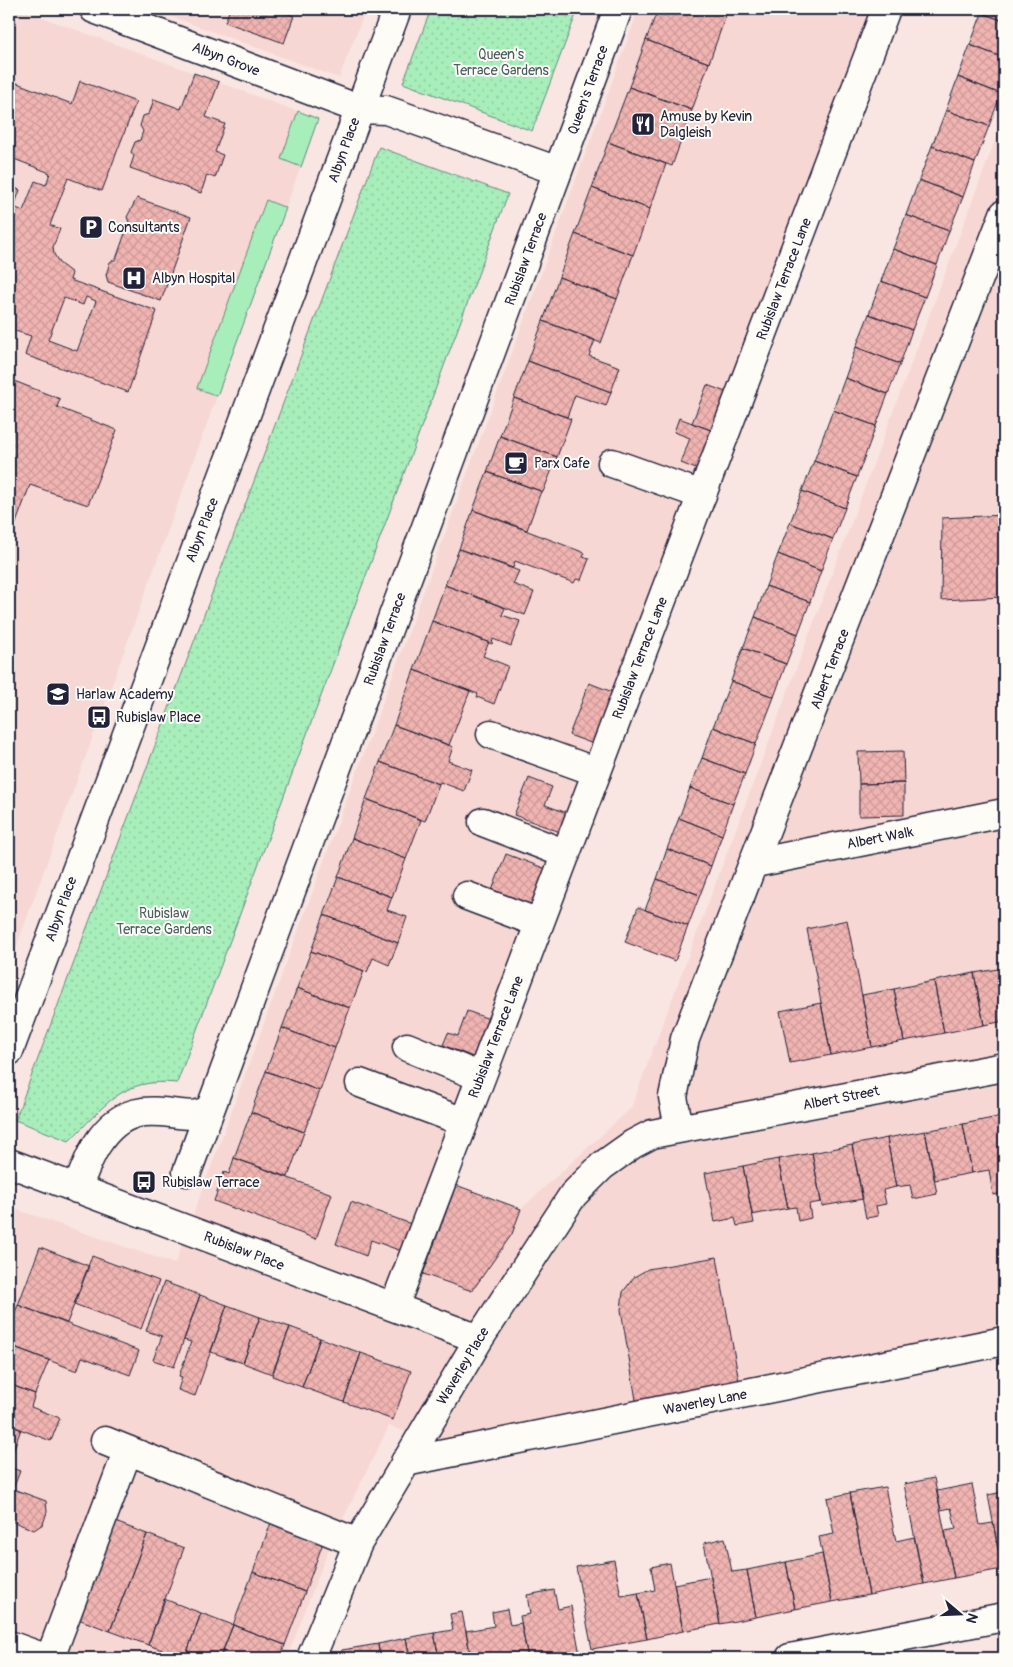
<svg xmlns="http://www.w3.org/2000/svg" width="1013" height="1667" font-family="Pangolin,sans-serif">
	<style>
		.built { fill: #f6d7d3 }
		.grass { fill: #a7eeba; stroke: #64887a }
		.park { fill: url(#park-dots); stroke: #64887a }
		.building { fill: url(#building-cross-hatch); stroke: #22223b; fill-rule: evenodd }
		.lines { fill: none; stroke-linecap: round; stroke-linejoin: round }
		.minor-casing { stroke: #22223b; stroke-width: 31 }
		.minor { stroke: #fdfcf7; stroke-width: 28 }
		.labels { text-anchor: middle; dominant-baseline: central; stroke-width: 4; stroke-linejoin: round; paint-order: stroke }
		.park-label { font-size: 14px; fill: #4a5f61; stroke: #fdfcf7 }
		.street-label { font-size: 14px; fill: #22223b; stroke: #fdfcf7 }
		.poi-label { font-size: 14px; fill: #22223b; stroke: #fdfcf7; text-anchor: start }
	</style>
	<defs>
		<pattern id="park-dots" width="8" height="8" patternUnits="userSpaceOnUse" patternTransform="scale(1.25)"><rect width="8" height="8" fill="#a7eeba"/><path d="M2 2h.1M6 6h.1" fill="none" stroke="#8fcca1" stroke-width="1.8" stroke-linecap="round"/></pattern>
		<pattern id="building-cross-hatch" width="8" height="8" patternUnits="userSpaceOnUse" patternTransform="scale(1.25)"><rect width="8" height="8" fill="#f0b4b1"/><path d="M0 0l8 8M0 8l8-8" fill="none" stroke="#ce9a99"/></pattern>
	</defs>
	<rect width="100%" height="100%" fill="#f9e6e2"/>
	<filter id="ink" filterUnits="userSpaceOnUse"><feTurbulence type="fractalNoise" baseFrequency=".02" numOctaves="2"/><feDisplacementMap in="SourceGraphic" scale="10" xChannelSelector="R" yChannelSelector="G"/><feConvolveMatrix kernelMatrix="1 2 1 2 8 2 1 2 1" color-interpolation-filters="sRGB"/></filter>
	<g filter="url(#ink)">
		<path class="built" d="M 9,9 L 20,9 L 318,119 L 9,967 Z
			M 151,9 L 366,9 L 339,78 Z
			M 639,9 L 896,9 L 456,1185 L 521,1209 L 631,1108 L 1004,117 L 1004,1330 L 445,1445 L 389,1426 L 331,1543 L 287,1658 L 9,1658 L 9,1207 L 175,1264 Z"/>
		<path class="grass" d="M 298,111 L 318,119 L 301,167 L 281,159 Z
			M 266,200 L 286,208 L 217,396 L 197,388 Z"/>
		<path class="park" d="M 431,9 L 578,9 L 532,131 L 403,83 Z
			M 379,147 L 508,194 L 177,1083 C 120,1077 105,1107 69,1141 L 15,1120 Z"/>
		<path class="building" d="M 230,9 L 290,9 L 288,14 L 294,16 L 284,43 L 225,22 Z
			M 658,9 L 709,9 L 726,15 L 709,63 L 646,40 Z
			M 984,9 L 1004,9 L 1004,21 L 982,13 Z
			M 982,13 L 1004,21 L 1004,58 L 970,45 Z
			M 646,40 L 709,63 L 692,110 L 629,87 Z
			M 970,45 L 1004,58 L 1004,85 L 1001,94 L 958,77 Z
			M 194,73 L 219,82 L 206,117 L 225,124 L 215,152 L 223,155 L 215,178 L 207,175 L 201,193 L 130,168 L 134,156 L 131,152 L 135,142 L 140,140 L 143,131 L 140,126 L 143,116 L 149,114 L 154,99 L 181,109 Z
			M 958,77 L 1001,94 L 989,126 L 946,110 Z
			M 9,80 L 72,104 L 80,81 L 136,102 L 102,191 L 68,178 L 50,225 L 60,229 L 53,247 L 54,254 L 59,263 L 72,273 L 70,280 L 157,311 L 128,392 L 25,355 L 31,336 L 9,329 L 9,242 L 12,234 L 9,233 L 9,186 L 20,190 L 14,207 L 23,211 L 35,181 L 46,185 L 50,173 L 9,157 ZM 86,297 L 96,301 L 77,351 L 48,340 L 64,298 L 83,305 Z
			M 629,87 L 692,110 L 672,166 L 608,142 Z
			M 946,110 L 989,126 L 975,163 L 932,146 Z
			M 608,142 L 666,164 L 650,209 L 592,188 Z
			M 932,146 L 975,163 L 963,197 L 919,180 Z
			M 919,180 L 963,197 L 949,231 L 906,215 Z
			M 592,188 L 650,209 L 633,255 L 575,234 Z
			M 137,198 L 191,217 L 161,301 L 108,282 L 106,275 L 110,262 L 116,259 L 129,222 L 127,217 Z
			M 906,215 L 949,231 L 937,265 L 893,249 Z
			M 575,234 L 633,255 L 617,299 L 559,277 Z
			M 893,249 L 937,265 L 925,297 L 881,281 Z
			M 559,277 L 617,299 L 601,343 L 543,321 Z
			M 881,281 L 925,297 L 912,330 L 869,314 Z
			M 869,314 L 912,330 L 900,364 L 856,347 Z
			M 543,321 L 595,340 L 589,356 L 620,367 L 611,392 L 528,361 Z
			M 856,347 L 900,364 L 888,394 L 845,378 Z
			M 528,361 L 611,392 L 606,406 L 575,395 L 567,417 L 514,398 Z
			M 845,378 L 888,394 L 876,426 L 833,410 Z
			M 9,379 L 60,399 L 57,407 L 117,430 L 88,505 L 30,485 L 9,542 Z
			M 707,385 L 731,394 L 716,432 L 692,423 Z
			M 514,398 L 571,419 L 557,457 L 500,436 Z
			M 833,410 L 876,426 L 857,477 L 814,461 Z
			M 679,418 L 716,432 L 701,471 L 681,463 L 690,438 L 674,432 Z
			M 500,436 L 557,457 L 543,492 L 487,472 Z
			M 814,461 L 857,477 L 845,508 L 802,491 Z
			M 487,472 L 541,491 L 527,530 L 473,510 Z
			M 802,491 L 845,508 L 833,539 L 790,523 Z
			M 473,510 L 585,553 L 583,557 L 589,559 L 581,580 L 576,579 L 574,583 L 515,561 L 513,568 L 459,549 Z
			M 1004,515 L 1004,597 L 941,600 L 942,518 Z
			M 790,523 L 833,539 L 821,571 L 778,554 Z
			M 459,549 L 519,571 L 513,584 L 534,592 L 525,615 L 445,585 Z
			M 778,554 L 821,571 L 810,602 L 766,586 Z
			M 445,585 L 505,608 L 502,615 L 520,621 L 511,646 L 493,639 L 492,644 L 432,621 Z
			M 766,586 L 810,602 L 798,634 L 755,617 Z
			M 755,617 L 798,634 L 786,664 L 743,648 Z
			M 432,621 L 489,642 L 483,656 L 508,666 L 494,704 L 477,697 L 478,694 L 414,670 Z
			M 743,648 L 786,664 L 774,697 L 731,681 Z
			M 414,670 L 470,691 L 449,745 L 394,725 Z
			M 731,681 L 774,697 L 756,744 L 713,727 Z
			M 589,683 L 618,694 L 599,746 L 569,735 Z
			M 394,725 L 453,747 L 448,761 L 472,770 L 464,791 L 440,782 L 439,784 L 380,762 Z
			M 713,727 L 756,744 L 745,774 L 702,758 Z
			M 903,751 L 904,783 L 859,784 L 858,752 Z
			M 702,758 L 745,774 L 733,804 L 690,788 Z
			M 380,762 L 439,784 L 425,821 L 366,799 Z
			M 529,778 L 552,787 L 545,805 L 570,814 L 563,833 L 514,815 Z
			M 904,783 L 904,815 L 859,816 L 859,784 Z
			M 690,788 L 733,804 L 722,835 L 679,818 Z
			M 366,799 L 421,820 L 406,859 L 352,838 Z
			M 679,818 L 722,835 L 711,866 L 667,849 Z
			M 352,838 L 406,859 L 392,897 L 338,877 Z
			M 667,849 L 711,866 L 700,895 L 657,879 Z
			M 506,854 L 549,870 L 535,909 L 491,893 Z
			M 338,877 L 392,897 L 387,910 L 407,917 L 398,943 L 324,915 Z
			M 657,879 L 700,895 L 688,926 L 645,910 Z
			M 638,907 L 688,926 L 675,961 L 625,942 Z
			M 324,915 L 398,943 L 389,965 L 373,958 L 367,972 L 311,951 Z
			M 847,920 L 872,1047 L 831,1055 L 807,929 Z
			M 311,951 L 364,971 L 350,1008 L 297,988 Z
			M 1004,968 L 1004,1021 L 984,1025 L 974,973 Z
			M 974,973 L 984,1025 L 944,1033 L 934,981 Z
			M 934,981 L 944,1033 L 904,1041 L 894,989 Z
			M 297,988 L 350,1008 L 335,1048 L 282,1028 Z
			M 894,989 L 904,1041 L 872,1047 L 862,995 Z
			M 821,1003 L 831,1055 L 790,1063 L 780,1011 Z
			M 467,1011 L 492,1020 L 478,1059 L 443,1045 L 448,1033 L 458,1036 Z
			M 282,1028 L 335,1048 L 320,1091 L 266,1071 Z
			M 266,1071 L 320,1091 L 304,1132 L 251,1112 Z
			M 251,1112 L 304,1132 L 288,1177 L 234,1158 Z
			M 1004,1116 L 1004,1149 L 998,1117 Z
			M 998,1117 L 1004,1149 L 1004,1193 L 993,1195 L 989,1170 L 972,1173 L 963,1124 Z
			M 963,1124 L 972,1173 L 935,1180 L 925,1131 Z
			M 925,1131 L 937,1194 L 913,1199 L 910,1185 L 896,1187 L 887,1138 Z
			M 887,1138 L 896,1187 L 883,1190 L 886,1204 L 876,1206 L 878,1216 L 866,1218 L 852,1145 Z
			M 852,1145 L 863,1199 L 822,1206 L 812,1153 Z
			M 812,1153 L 821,1202 L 809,1204 L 811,1218 L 798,1221 L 796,1207 L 788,1208 L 778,1159 Z
			M 234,1158 L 332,1194 L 316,1239 L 214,1201 L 224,1172 L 229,1174 Z
			M 778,1159 L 788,1208 L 752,1215 L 743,1166 Z
			M 743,1166 L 754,1223 L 737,1226 L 735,1218 L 715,1222 L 705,1173 Z
			M 456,1185 L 521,1209 L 512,1234 L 472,1291 L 423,1274 Z
			M 351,1202 L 414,1225 L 404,1252 L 371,1240 L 366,1256 L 336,1244 Z
			M 40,1247 L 89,1266 L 67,1323 L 18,1305 Z
			M 92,1256 L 159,1281 L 141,1329 L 74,1304 Z
			M 717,1257 L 740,1387 L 637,1406 L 621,1310 L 623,1292 L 634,1277 L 648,1269 Z
			M 164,1282 L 200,1295 L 174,1367 L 153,1360 L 162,1336 L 146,1331 Z
			M 200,1295 L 227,1305 L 195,1396 L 178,1390 L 182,1377 L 179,1376 L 191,1342 L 184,1340 Z
			M 18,1305 L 139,1351 L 130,1375 L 82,1357 L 77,1371 L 9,1345 L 9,1327 Z
			M 227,1305 L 260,1317 L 243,1363 L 211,1352 Z
			M 260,1317 L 290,1327 L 272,1374 L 243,1363 Z
			M 290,1327 L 320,1338 L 302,1387 L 272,1376 Z
			M 320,1338 L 361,1353 L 344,1402 L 302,1387 Z
			M 9,1345 L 49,1360 L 35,1394 L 9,1384 Z
			M 361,1353 L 411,1371 L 393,1420 L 344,1402 Z
			M 9,1384 L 35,1394 L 31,1407 L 60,1418 L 51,1441 L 9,1425 Z
			M 9,1425 L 21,1429 L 9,1462 Z
			M 9,1467 L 20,1471 L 13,1489 L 46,1501 L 47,1512 L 43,1524 L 34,1530 L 9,1520 Z
			M 934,1478 L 954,1578 L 924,1584 L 904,1484 Z
			M 972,1484 L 980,1525 L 993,1523 L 1002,1569 L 954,1578 L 945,1531 L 956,1529 L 951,1508 L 941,1510 L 937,1491 Z
			M 1002,1484 L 1004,1484 L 1004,1568 L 1002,1569 L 988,1495 L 1003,1492 Z
			M 885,1487 L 896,1541 L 914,1537 L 924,1584 L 869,1595 L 850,1493 Z
			M 850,1493 L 869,1595 L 832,1602 L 819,1537 L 834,1534 L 827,1498 Z
			M 110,1520 L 147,1534 L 110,1631 L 73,1617 Z
			M 272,1520 L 324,1540 L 305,1592 L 253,1572 Z
			M 147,1534 L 184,1548 L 148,1645 L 110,1631 Z
			M 725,1538 L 732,1572 L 747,1570 L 756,1617 L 720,1624 L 704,1543 Z
			M 822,1554 L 832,1602 L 795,1609 L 786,1562 Z
			M 614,1560 L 621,1596 L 638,1593 L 647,1639 L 592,1649 L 576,1567 Z
			M 786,1562 L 795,1609 L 756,1617 L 747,1570 Z
			M 670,1563 L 683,1631 L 647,1639 L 638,1593 L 655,1590 L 651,1567 Z
			M 253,1572 L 305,1592 L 285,1645 L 233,1625 Z
			M 711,1577 L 720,1624 L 683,1631 L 674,1584 Z
			M 554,1590 L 558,1609 L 571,1606 L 580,1655 L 560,1658 L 528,1658 L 520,1616 L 530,1614 L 527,1595 Z
			M 164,1599 L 201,1613 L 185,1658 L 148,1645 Z
			M 507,1609 L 510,1625 L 521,1623 L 528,1658 L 471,1658 L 466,1631 L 494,1626 L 492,1612 Z
			M 462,1612 L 471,1658 L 439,1658 L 434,1633 L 453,1630 L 450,1614 Z
			M 201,1613 L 233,1625 L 220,1658 L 185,1658 Z
			M 233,1625 L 285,1645 L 280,1658 L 220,1658 Z
			M 434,1633 L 439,1658 L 410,1658 L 406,1638 Z
			M 406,1638 L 410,1658 L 380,1658 L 378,1644 Z
			M 378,1644 L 380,1658 L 340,1658 L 342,1650 Z"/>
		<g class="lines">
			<g class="minor-casing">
				<path id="minor" d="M 94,9 L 359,109 L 386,110 L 558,171
					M 612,463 L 702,495
					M 491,734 L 597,772
					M 483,822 L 566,854
					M 755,863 L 1004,813
					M 467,896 L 539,923
					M 407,1047 L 481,1077
					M 9,1051 L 397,9
					M 360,1083 L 464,1122
					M 679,1128 L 673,1097 L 685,1039 L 1004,214
					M 9,1163 L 479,1339
					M 187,1172 L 618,9
					M 77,1189 C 83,1174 89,1156 98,1143 C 137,1083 188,1132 211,1107
					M 394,1307 L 886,9
					M 105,1441 L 358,1543
					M 405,1462 L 1004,1341
					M 9,1645 L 45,1658
					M 50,1658 L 128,1450
					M 311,1658 L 358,1543 L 479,1339 L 573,1195 L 602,1166 L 633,1144 L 652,1134 L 1004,1067
					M 790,1658 L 1004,1617"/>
			</g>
			<use href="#minor" class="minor"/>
		</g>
	</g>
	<defs>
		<g id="restaurant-square" transform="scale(1.25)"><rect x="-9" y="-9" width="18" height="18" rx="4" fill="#22223b" stroke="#fdfcf7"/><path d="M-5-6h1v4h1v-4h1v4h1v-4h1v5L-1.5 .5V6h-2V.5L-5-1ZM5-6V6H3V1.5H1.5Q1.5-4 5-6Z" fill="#fff"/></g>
		<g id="parking-square" transform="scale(1.25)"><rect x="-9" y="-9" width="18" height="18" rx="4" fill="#22223b" stroke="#fdfcf7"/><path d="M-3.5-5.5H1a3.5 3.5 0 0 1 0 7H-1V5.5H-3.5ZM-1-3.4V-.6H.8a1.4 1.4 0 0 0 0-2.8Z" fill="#fff"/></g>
		<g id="hospital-square" transform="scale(1.25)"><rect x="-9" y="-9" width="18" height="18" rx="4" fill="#22223b" stroke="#fdfcf7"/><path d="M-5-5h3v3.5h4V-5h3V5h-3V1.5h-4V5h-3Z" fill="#fff"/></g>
		<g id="cafe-square" transform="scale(1.25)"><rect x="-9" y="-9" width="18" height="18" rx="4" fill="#22223b" stroke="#fdfcf7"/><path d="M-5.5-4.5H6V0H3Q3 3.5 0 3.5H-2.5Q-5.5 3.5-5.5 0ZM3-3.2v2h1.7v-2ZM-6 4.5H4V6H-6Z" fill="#fff"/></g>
		<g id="school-square" transform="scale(1.25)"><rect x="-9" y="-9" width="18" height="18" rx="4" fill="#22223b" stroke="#fdfcf7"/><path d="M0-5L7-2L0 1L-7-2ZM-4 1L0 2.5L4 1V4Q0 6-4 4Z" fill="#fff"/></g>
		<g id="bus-square" transform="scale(1.25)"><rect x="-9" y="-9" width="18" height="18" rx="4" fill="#22223b" stroke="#fdfcf7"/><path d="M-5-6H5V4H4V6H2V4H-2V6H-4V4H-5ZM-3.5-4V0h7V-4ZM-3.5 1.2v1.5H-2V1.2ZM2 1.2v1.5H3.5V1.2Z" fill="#fff"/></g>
	</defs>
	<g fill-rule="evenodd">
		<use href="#restaurant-square" x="643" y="124"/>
		<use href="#parking-square" x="91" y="227"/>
		<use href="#hospital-square" x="134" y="278"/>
		<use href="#cafe-square" x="516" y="463"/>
		<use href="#school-square" x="58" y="694"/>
		<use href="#bus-square" x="99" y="717"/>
		<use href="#bus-square" x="144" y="1182"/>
	</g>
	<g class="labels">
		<g class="park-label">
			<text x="501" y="54">Queen's<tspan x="501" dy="16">Terrace Gardens</tspan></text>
			<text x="164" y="913">Rubislaw<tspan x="164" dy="16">Terrace Gardens</tspan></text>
		</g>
		<g class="street-label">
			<text transform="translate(226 59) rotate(21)">Albyn Grove</text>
			<text transform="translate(588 90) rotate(-70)">Queen's Terrace</text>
			<text transform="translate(344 150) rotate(-70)">Albyn Place</text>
			<text transform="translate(526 259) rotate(-70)">Rubislaw Terrace</text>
			<text transform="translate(784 279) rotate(-69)">Rubislaw Terrace Lane</text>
			<text transform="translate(202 530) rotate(-69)">Albyn Place</text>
			<text transform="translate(385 639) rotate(-70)">Rubislaw Terrace</text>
			<text transform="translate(640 658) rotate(-69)">Rubislaw Terrace Lane</text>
			<text transform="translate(830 669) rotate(-69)">Albert Terrace</text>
			<text transform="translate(880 838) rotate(-11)">Albert Walk</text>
			<text transform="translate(61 909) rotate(-70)">Albyn Place</text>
			<text transform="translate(496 1037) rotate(-69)">Rubislaw Terrace Lane</text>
			<text transform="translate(841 1098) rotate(-11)">Albert Street</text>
			<text transform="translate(244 1251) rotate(21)">Rubislaw Place</text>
			<text transform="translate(463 1366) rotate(-59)">Waverley Place</text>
			<text transform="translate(705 1402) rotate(-11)">Waverley Lane</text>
		</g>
		<g class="poi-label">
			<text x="660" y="116">Amuse by Kevin<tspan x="660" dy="16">Dalgleish</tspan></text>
			<text x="108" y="227">Consultants</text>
			<text x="152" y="278">Albyn Hospital</text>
			<text x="534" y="463">Parx Cafe</text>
			<text x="76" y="694">Harlaw Academy</text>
			<text x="116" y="717">Rubislaw Place</text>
			<text x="162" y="1182">Rubislaw Terrace</text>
		</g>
	</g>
	<rect width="1013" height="1667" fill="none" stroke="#fdfcf7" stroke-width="30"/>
	<rect x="15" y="15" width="983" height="1637" fill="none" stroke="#22223b" stroke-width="2" filter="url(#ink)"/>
	<g transform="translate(960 1614) rotate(109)" stroke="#fdfcf7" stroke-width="4" paint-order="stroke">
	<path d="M0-4L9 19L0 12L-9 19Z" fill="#22223b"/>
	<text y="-8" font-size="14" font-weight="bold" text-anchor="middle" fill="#22223b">N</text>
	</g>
</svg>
